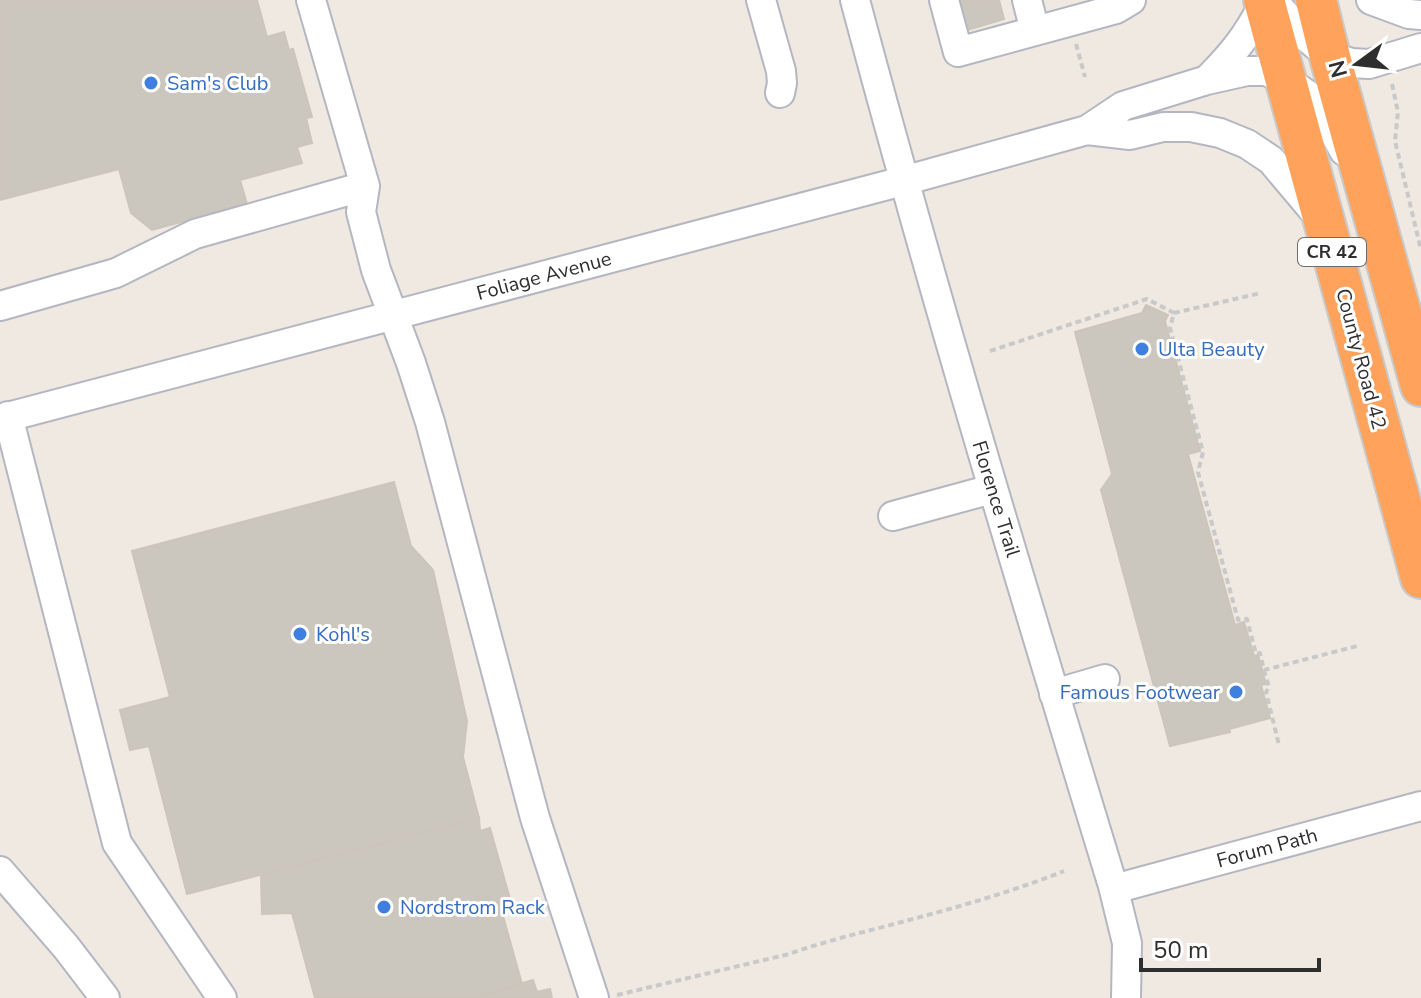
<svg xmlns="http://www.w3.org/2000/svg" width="1421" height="998" font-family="'Nunito Sans',sans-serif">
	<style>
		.building { fill: #cbc7bf; stroke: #cbc5ba; stroke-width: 2 }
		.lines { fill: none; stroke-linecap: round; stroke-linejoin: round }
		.minor-casing { stroke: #b4b7c1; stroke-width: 32 }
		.highway-casing { stroke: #c9c9c9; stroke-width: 44 }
		.path { stroke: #c9c9c9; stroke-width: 4; stroke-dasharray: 6 4; stroke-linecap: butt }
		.minor { stroke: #fff; stroke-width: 28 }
		.highway { stroke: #ffa35c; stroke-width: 40 }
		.shop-dot { fill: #3f7fe0; stroke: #fff; stroke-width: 3 }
		.labels { text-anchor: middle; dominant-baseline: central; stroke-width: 6; stroke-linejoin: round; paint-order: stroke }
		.shield { fill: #fff; stroke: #6d6d6d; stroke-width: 2 }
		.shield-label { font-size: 18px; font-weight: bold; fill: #2e2e2e }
		.shop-label { font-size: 20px; fill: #366cbe; stroke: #fff; text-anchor: start }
		.street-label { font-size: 20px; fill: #2e2e2e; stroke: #fff }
	</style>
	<rect width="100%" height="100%" fill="#efe9e1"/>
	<path class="building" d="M 0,0 L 257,0 L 267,37 L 284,32 L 289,50 L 293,49 L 312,117 L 306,118 L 312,143 L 297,147 L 302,163 L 240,180 L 247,204 L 152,230 L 131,213 L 119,169 L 0,200 Z
		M 956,0 L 999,0 L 1004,19 L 964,31 Z
		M 1146,305 L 1168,315 L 1165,321 L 1200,451 L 1188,454 L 1235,625 L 1244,622 L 1254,656 L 1258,655 L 1266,684 L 1261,685 L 1270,718 L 1229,729 L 1230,732 L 1170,746 L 1101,490 L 1112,474 L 1075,332 L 1142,313 Z
		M 394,482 L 411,546 L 433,570 L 467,721 L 463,757 L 479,818 L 187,894 L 149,746 L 130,750 L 120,710 L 170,697 L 132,551 Z
		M 479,818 L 480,831 L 490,828 L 512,906 L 501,909 L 522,984 L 472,998 L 315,998 L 292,913 L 262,914 L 261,875 Z
		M 533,980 L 537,992 L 550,989 L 552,998 L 472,998 Z"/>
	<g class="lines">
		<g class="minor-casing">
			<path id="minor" d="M 311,0 L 365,186 L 361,212 L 376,270 L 411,363 L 430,422 L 535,818 L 594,998
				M 761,0 L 781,71 L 782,83 L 780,93
				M 855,0 C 934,297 1023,591 1113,886 L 1127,943 L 1126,998
				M 944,0 L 958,52 L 1116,9 L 1131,0
				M 1027,0 L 1035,31
				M 1273,0 L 1297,29 L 1330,57 L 1352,63 L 1369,64 L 1421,48
				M 1371,0 L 1409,14 L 1421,15
				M 1207,80 C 1234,53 1247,36 1265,2
				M 1087,130 L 1130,135 L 1163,127 L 1191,127 L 1220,133 L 1247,144 L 1271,160 L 1319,217
				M 0,306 L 116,273 L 195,234 L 365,186
				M 8,416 L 117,843 L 222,998
				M 0,419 L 903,181 L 1087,130 L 1123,106 L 1207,80 L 1247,71 L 1266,71 L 1285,79 L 1309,96 L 1327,119 L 1344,151
				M 893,516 L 992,489
				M 1054,694 L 1105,679
				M 0,871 L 66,947 L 105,998
				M 1114,889 L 1421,806"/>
		</g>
		<g class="highway-casing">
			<path id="highway" d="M 1264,0 L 1421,578
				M 1316,0 L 1330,57 L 1421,386"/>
		</g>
		<path class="path" d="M 1076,44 L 1085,77
			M 1392,84 L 1398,112 L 1395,141 L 1421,250
			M 1174,313 L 1261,293
			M 990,351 L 1147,299 L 1174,313 L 1170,328 L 1203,452 L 1198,472 L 1238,620 L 1247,619 L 1256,654 L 1260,653 L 1264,670 L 1357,646
			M 1264,670 L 1269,687 L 1266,692 L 1279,745
			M 617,995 L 789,954 C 828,940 869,931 909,920 C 962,906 1014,891 1064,871"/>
		<use href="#minor" class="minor"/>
		<use href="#highway" class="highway"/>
	</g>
	<g class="shop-dot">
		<circle cx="151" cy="83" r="8"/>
		<circle cx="1142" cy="349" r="8"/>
		<circle cx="300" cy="634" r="8"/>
		<circle cx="1236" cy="692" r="8"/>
		<circle cx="384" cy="907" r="8"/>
	</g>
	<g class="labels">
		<rect class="shield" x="1298" y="238" width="68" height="28" rx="6"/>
		<g class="shield-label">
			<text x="1332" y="252">CR 42</text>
		</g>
		<g class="shop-label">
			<text x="167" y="83">Sam's Club</text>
			<text x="1158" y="349">Ulta Beauty</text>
			<text x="316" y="634">Kohl's</text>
			<text x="1220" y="692" text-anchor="end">Famous Footwear</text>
			<text x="400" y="907">Nordstrom Rack</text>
		</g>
		<g class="street-label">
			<text transform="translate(544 276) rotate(-15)">Foliage Avenue</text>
			<text transform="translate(1361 359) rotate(75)">County Road 42</text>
			<text transform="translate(996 499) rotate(73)">Florence Trail</text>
			<text transform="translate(1267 848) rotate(-15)">Forum Path</text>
		</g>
	</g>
	<g transform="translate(1357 64) rotate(255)" stroke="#ffffff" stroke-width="6" paint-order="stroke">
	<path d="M0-6L14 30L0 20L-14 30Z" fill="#2e2e2e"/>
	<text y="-12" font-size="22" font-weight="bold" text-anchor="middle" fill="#2e2e2e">N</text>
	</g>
	<path d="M1141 958v12h178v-12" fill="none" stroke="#2e2e2e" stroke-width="4"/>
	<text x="1153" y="958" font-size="24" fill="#2e2e2e" stroke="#ffffff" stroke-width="6" paint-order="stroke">50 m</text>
</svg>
